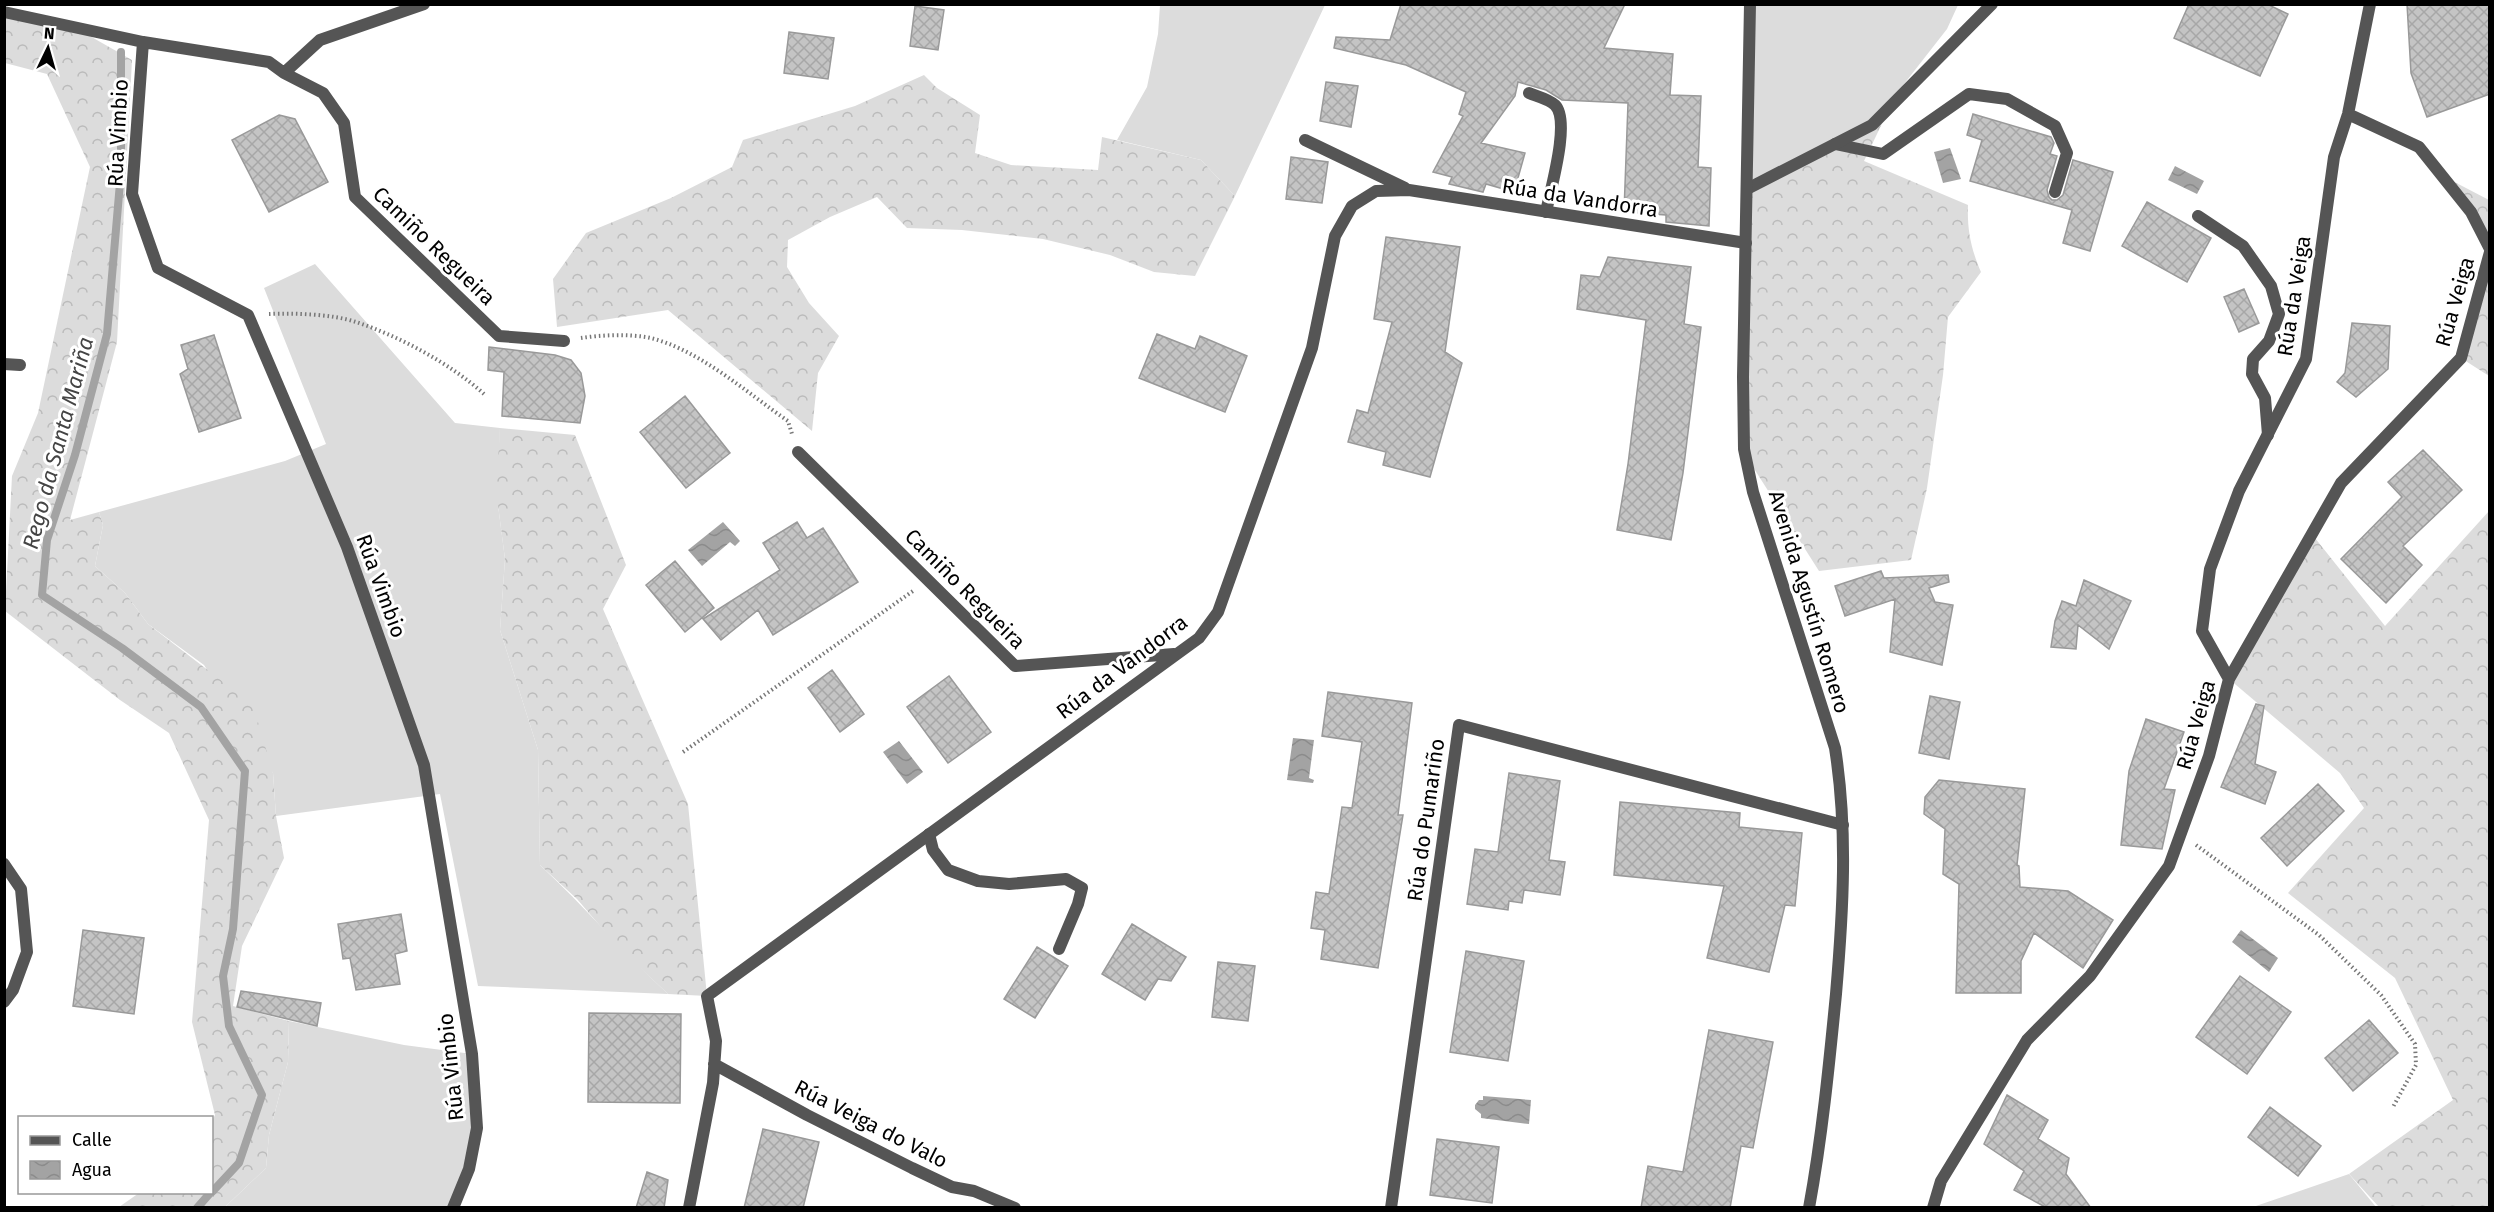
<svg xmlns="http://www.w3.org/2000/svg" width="2494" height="1212" font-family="'Fira Sans',sans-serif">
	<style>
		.grass { fill: #dcdcdc }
		.forest { fill: url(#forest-crowns) }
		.water { fill: url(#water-waves) }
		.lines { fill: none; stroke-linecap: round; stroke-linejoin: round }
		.stream { stroke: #a3a3a3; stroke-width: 8 }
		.building { fill: url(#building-cross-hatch); stroke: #999; stroke-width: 1.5 }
		.path { stroke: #777; stroke-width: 4; stroke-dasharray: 1.5 3; stroke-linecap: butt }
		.service { stroke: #555; stroke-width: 12 }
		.minor { stroke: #555; stroke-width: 12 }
		.tertiary { stroke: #555; stroke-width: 12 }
		.labels { text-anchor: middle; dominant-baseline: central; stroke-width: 6; stroke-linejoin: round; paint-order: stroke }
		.street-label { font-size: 21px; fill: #000; stroke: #fff }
		.water-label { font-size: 22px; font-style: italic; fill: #444; stroke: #fff }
	</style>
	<defs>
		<pattern id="forest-crowns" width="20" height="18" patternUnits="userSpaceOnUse" patternTransform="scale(1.5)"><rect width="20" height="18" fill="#dcdcdc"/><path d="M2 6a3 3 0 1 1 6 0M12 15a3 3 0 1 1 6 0" fill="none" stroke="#bbb"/></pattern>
		<pattern id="water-waves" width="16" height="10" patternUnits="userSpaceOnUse" patternTransform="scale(1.5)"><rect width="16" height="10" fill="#a3a3a3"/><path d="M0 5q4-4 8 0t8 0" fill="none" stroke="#8b8b8b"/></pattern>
		<pattern id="building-cross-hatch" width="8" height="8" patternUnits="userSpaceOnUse" patternTransform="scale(1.5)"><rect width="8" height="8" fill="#c4c4c4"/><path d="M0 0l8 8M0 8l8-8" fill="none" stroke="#a7a7a7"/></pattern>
	</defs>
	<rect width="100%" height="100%" fill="#fff"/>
	<path class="grass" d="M 1160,5 L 1325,5 L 1235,196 L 1201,160 L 1117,140 L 1147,87 L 1158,34 Z
		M 1749,5 L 1958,5 L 1947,29 L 1872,125 L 1747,189 Z
		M 315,264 L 455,423 L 500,428 L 498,505 L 505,559 L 500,630 L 538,750 L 540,865 C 585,907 624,953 668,994 L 478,986 L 440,794 L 276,816 L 273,773 L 204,665 L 148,624 L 125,593 L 95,566 L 103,525 L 99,512 L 285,461 L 326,444 L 264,288 Z
		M 289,1021 L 404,1045 L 472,1054 L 477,1128 L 453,1207 L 224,1208 L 266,1168 L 269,1135 L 288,1062 Z
		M 2349,1174 L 2376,1207 L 2253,1207 Z"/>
	<path class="forest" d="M 4,12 L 74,27 L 132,60 L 117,342 L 70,520 L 99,512 L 103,525 L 95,566 L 125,593 L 148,624 L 253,705 L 273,773 L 276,816 L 284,858 L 242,946 L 233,1006 L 289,1021 L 288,1062 L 269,1135 L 266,1168 L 225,1207 L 119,1207 L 139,1193 L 212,1192 L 212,1121 L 215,1115 L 192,1022 L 209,820 L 169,733 L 120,700 L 5,611 L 12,476 L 38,413 L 90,167 L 47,74 L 5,63 Z
		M 924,75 L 937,88 L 980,115 L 975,153 L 1011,165 L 1098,170 L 1102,137 L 1201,160 L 1235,196 L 1195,276 L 1154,272 L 1110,255 L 1043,239 L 962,230 L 907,228 L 877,197 L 830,217 L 788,240 L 787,267 L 809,303 L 839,336 L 818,373 L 812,431 L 668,310 L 557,327 L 553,279 L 586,233 L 671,198 L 732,167 L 743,140 L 855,106 Z
		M 1890,107 L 1864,161 L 1968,205 C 1967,230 1971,249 1981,272 L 1948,317 L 1943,375 L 1927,488 L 1911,560 L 1819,571 L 1746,456 L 1747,189 L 1871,125 Z
		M 2441,175 L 2489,200 L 2489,249 Z
		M 2489,252 L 2489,376 L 2461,358 Z
		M 500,428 L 575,435 L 626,565 L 603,609 L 688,804 L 707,996 L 668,994 L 619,948 L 577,899 L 540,865 L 538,750 L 500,630 L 505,559 L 496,490 Z
		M 2489,511 L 2489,1207 L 2379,1207 L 2349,1174 L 2453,1100 L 2395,978 L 2288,893 L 2364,808 L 2340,773 L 2229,679 L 2315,538 L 2385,626 Z"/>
	<path class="water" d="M 1950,148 L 1961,179 L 1943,183 L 1934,152 Z
		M 2175,166 L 2204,181 L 2197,194 L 2168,180 Z
		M 723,522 L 740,541 L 735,546 L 730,542 L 702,566 L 688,550 Z
		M 1293,738 L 1314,740 L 1309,778 L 1314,780 L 1313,783 L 1287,780 Z
		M 899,741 L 923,772 L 907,784 L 883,752 Z
		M 2241,930 L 2278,958 L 2269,972 L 2232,942 Z
		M 1483,1096 L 1531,1100 L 1529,1124 L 1481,1118 L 1481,1114 L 1475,1109 L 1475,1105 L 1479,1100 L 1483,1100 Z"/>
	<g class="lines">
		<path class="stream" d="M 121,52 L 121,171 L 107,334 L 75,455 L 47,540 L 42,595 L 122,648 L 201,707 L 245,771 L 233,929 L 223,976 L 229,1026 L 262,1095 L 239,1163 L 212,1192
			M 197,1208 L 211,1192"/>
	</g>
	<path class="building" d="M 1401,4 L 1625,4 L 1604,48 L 1673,54 L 1670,95 L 1701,96 L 1698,167 L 1711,168 L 1709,226 L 1666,222 L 1666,215 L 1624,212 L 1628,103 L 1562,100 L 1546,90 L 1518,82 L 1515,96 L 1481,143 L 1525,153 L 1514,192 L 1486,184 L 1483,192 L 1449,184 L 1452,177 L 1433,172 L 1463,116 L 1459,114 L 1466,92 L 1406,65 L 1334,48 L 1336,37 L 1390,40 Z
		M 2189,4 L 2267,4 L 2288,14 L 2260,76 L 2174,38 Z
		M 2407,4 L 2490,4 L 2490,94 L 2427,117 L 2411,73 Z
		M 915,6 L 944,10 L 938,50 L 910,46 Z
		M 789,32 L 834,38 L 828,79 L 784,73 Z
		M 1326,82 L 1358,86 L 1351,127 L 1320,121 Z
		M 1973,114 L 2051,137 L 2054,143 L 2050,154 L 2057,156 L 2047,190 L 2049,197 L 2052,200 L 2057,200 L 2063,195 L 2073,160 L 2113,172 L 2090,251 L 2063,243 L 2072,210 L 1970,181 L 1982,140 L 1967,135 Z
		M 279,115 L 295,119 L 328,182 L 269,212 L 232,140 Z
		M 1291,157 L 1328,162 L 1322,203 L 1286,199 Z
		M 2147,202 L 2211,238 L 2187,282 L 2122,246 Z
		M 1386,237 L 1460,247 L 1445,352 L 1462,363 L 1430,477 L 1383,465 L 1386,452 L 1348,442 L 1357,410 L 1368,413 L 1392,322 L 1374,319 Z
		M 1608,257 L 1691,267 L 1684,324 L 1701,327 L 1683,473 L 1671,540 L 1617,530 L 1628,464 L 1646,320 L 1577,309 L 1581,275 L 1600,277 Z
		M 2244,289 L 2259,323 L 2239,332 L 2224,297 Z
		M 2352,323 L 2390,326 L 2388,369 L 2356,397 L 2337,382 L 2345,373 Z
		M 1157,334 L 1195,349 L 1200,336 L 1247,356 L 1225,412 L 1139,378 Z
		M 214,335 L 241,418 L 199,432 L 180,374 L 188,369 L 181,345 Z
		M 489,347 L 555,355 L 571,360 L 581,373 L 585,396 L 580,423 L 502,416 L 504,372 L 488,370 Z
		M 685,396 L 730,453 L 686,488 L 640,432 Z
		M 2423,450 L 2462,490 L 2403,546 L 2422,565 L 2386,603 L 2341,559 L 2402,497 L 2388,482 Z
		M 797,522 L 807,538 L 823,528 L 858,582 L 773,635 L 758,610 L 721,640 L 703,619 L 780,570 L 763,543 Z
		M 675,561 L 714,608 L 685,632 L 646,585 Z
		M 1881,571 L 1884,578 L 1948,575 L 1949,582 L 1929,588 L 1935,602 L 1953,605 L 1942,665 L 1890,652 L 1895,599 L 1845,616 L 1835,586 Z
		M 2084,580 L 2131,601 L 2109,649 L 2078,625 L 2076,649 L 2051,647 L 2055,621 L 2062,601 L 2076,606 Z
		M 832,670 L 864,714 L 840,732 L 808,688 Z
		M 949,676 L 991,732 L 948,763 L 907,707 Z
		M 1328,692 L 1412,703 L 1398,815 L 1403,815 L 1378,968 L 1321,959 L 1325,930 L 1311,928 L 1316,892 L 1329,894 L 1342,807 L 1352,808 L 1362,742 L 1322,736 Z
		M 1930,696 L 1960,702 L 1949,759 L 1919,753 Z
		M 2256,704 L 2264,706 L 2255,764 L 2276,772 L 2265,804 L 2221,787 Z
		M 2146,719 L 2184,732 L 2164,789 L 2175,790 L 2162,849 L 2121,845 L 2129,771 Z
		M 1509,773 L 1560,781 L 1549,860 L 1565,862 L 1560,895 L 1524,890 L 1522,903 L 1509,901 L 1508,910 L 1467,904 L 1475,849 L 1498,852 Z
		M 1939,780 L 2025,789 L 2017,865 L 2019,866 L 2020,887 L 2068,891 L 2113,920 L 2083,968 L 2034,933 L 2021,961 L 2021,993 L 1956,993 L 1959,884 L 1943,874 L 1945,829 L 1924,814 L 1925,797 Z
		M 2318,784 L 2344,811 L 2287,866 L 2261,838 Z
		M 1620,802 L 1740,813 L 1739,827 L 1802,833 L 1795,906 L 1785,905 L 1769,972 L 1707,958 L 1724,886 L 1614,875 Z
		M 401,914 L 407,951 L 395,954 L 400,984 L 356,990 L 350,958 L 343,959 L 338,924 Z
		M 1132,924 L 1186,957 L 1171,981 L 1158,979 L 1145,1000 L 1102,974 Z
		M 83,930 L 144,938 L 134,1014 L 73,1006 Z
		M 1037,947 L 1068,966 L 1035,1018 L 1004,999 Z
		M 1466,951 L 1524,961 L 1508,1061 L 1450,1052 Z
		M 1218,962 L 1255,966 L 1248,1021 L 1212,1017 Z
		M 2240,976 L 2291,1012 L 2247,1074 L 2196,1037 Z
		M 241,991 L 321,1003 L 317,1026 L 237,1007 Z
		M 589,1013 L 681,1014 L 680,1103 L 588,1102 Z
		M 2369,1020 L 2398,1053 L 2353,1091 L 2325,1058 Z
		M 1709,1030 L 1773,1042 L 1753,1148 L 1741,1146 L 1730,1208 L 1641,1208 L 1648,1166 L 1683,1172 Z
		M 2007,1095 L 2048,1120 L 2038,1139 L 2069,1158 L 2066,1174 L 2091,1208 L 2047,1208 L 2014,1190 L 2024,1171 L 1984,1144 Z
		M 2270,1107 L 2321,1146 L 2298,1176 L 2248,1137 Z
		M 763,1129 L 819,1142 L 803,1208 L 744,1208 Z
		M 1437,1139 L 1499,1147 L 1492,1203 L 1430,1195 Z
		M 647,1172 L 668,1180 L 664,1208 L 636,1208 Z"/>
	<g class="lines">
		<path class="path" d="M 269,314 C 295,313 332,314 356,322 C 399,336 451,364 484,394
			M 581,338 C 601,335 625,334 646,337 C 696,347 746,392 788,421 L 792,434
			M 683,752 L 913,591
			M 2196,845 L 2319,935 L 2381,995 L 2415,1044 L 2416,1065 L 2393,1107"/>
		<path class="service" d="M 1529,93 C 1536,96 1549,99 1555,105 C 1571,121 1550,191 1546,212
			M 1835,144 L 1883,154 L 1969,94 L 2007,99 L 2055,126 L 2067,153 L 2055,192
			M 2198,216 L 2243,246 L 2271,286 L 2279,314 L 2269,341 L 2253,359 L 2252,374 L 2265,398 L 2268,435
			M 4,364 L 20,365
			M 929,834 L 933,850 L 948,870 L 978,881 L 1009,884 L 1066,879 L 1082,888 L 1078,904 L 1059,949"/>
		<path class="minor" d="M 4,12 L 143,42 L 269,62 L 284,73 L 320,40 L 424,4
			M 143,42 L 132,194 L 158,268 L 248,315 L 347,547 L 424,765 L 472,1054 L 477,1128 L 469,1169 L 453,1208
			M 284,73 L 323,93 L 344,123 L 355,197 L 499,336 L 564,341
			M 2348,114 L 2419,147 L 2471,212 L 2490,249
			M 1305,140 L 1405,188
			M 1747,189 L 1872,125 L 1992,4
			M 798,452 L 1015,666 L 1174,654
			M 2229,679 L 2202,631 L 2210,569 L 2239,491 L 2306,359 L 2334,157 L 2348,114 L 2370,4
			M 4,864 L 21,889 L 27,952 L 13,990 L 4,1002
			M 714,1064 L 807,1115 L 912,1168 L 952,1187 L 974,1191 L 1015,1208
			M 689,1208 L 713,1083 L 716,1041 L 707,996 L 1199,638 L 1218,612 L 1312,348 L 1335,236 L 1352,206 L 1376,191 L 1409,190 L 1746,243
			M 1391,1208 L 1459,725 L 1843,825
			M 1933,1208 L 1941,1181 L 2027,1040 L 2090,976 L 2169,866 L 2209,756 L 2229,679 L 2341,483 L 2461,358 L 2490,252"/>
		<path class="tertiary" d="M 1750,4 L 1743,377 L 1744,449 L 1753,492 L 1835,748 C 1848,830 1843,912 1836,994 C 1829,1066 1822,1137 1809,1208"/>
	</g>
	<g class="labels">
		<g class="street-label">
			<text transform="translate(118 133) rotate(-87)">Rúa Vimbio</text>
			<text transform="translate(1580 198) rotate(9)">Rúa da Vandorra</text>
			<text transform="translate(434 246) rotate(44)">Camiño Regueira</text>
			<text transform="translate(2294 296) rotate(-81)">Rúa da Veiga</text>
			<text transform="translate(2455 302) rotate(-74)">Rúa Veiga</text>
			<text transform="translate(381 586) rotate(70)">Rúa Vimbio</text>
			<text transform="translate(965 589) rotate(45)">Camiño Regueira</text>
			<text transform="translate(1809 602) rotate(73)">Avenida Agustín Romero</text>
			<text transform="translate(1122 667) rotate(-37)">Rúa da Vandorra</text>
			<text transform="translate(2196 725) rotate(-74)">Rúa Veiga</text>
			<text transform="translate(1426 820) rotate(-82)">Rúa do Pumariño</text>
			<text transform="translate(451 1067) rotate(-96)">Rúa Vimbio</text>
			<text transform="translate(871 1124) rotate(27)">Rúa Veiga do Valo</text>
		</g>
		<g class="water-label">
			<text transform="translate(58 443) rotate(-75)">Rego da Santa Mariña</text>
		</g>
	</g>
	<rect width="2494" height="1212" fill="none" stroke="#000000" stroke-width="12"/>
	<rect x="18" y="1116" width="195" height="78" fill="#ffffff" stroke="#999999" stroke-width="1.5"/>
	<rect x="30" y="1136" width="30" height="9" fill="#555555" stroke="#999999" stroke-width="1.5"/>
	<text x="72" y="1146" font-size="18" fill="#000000">Calle</text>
	<rect x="30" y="1161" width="30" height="18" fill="url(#water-waves)" stroke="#999999" stroke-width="1.5"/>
	<text x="72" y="1176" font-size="18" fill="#000000">Agua</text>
	<g transform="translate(48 48) rotate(5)" stroke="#ffffff" stroke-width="4.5" paint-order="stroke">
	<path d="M0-4.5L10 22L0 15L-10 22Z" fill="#000000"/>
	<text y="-9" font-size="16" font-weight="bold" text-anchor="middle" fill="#000000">N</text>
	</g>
</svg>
